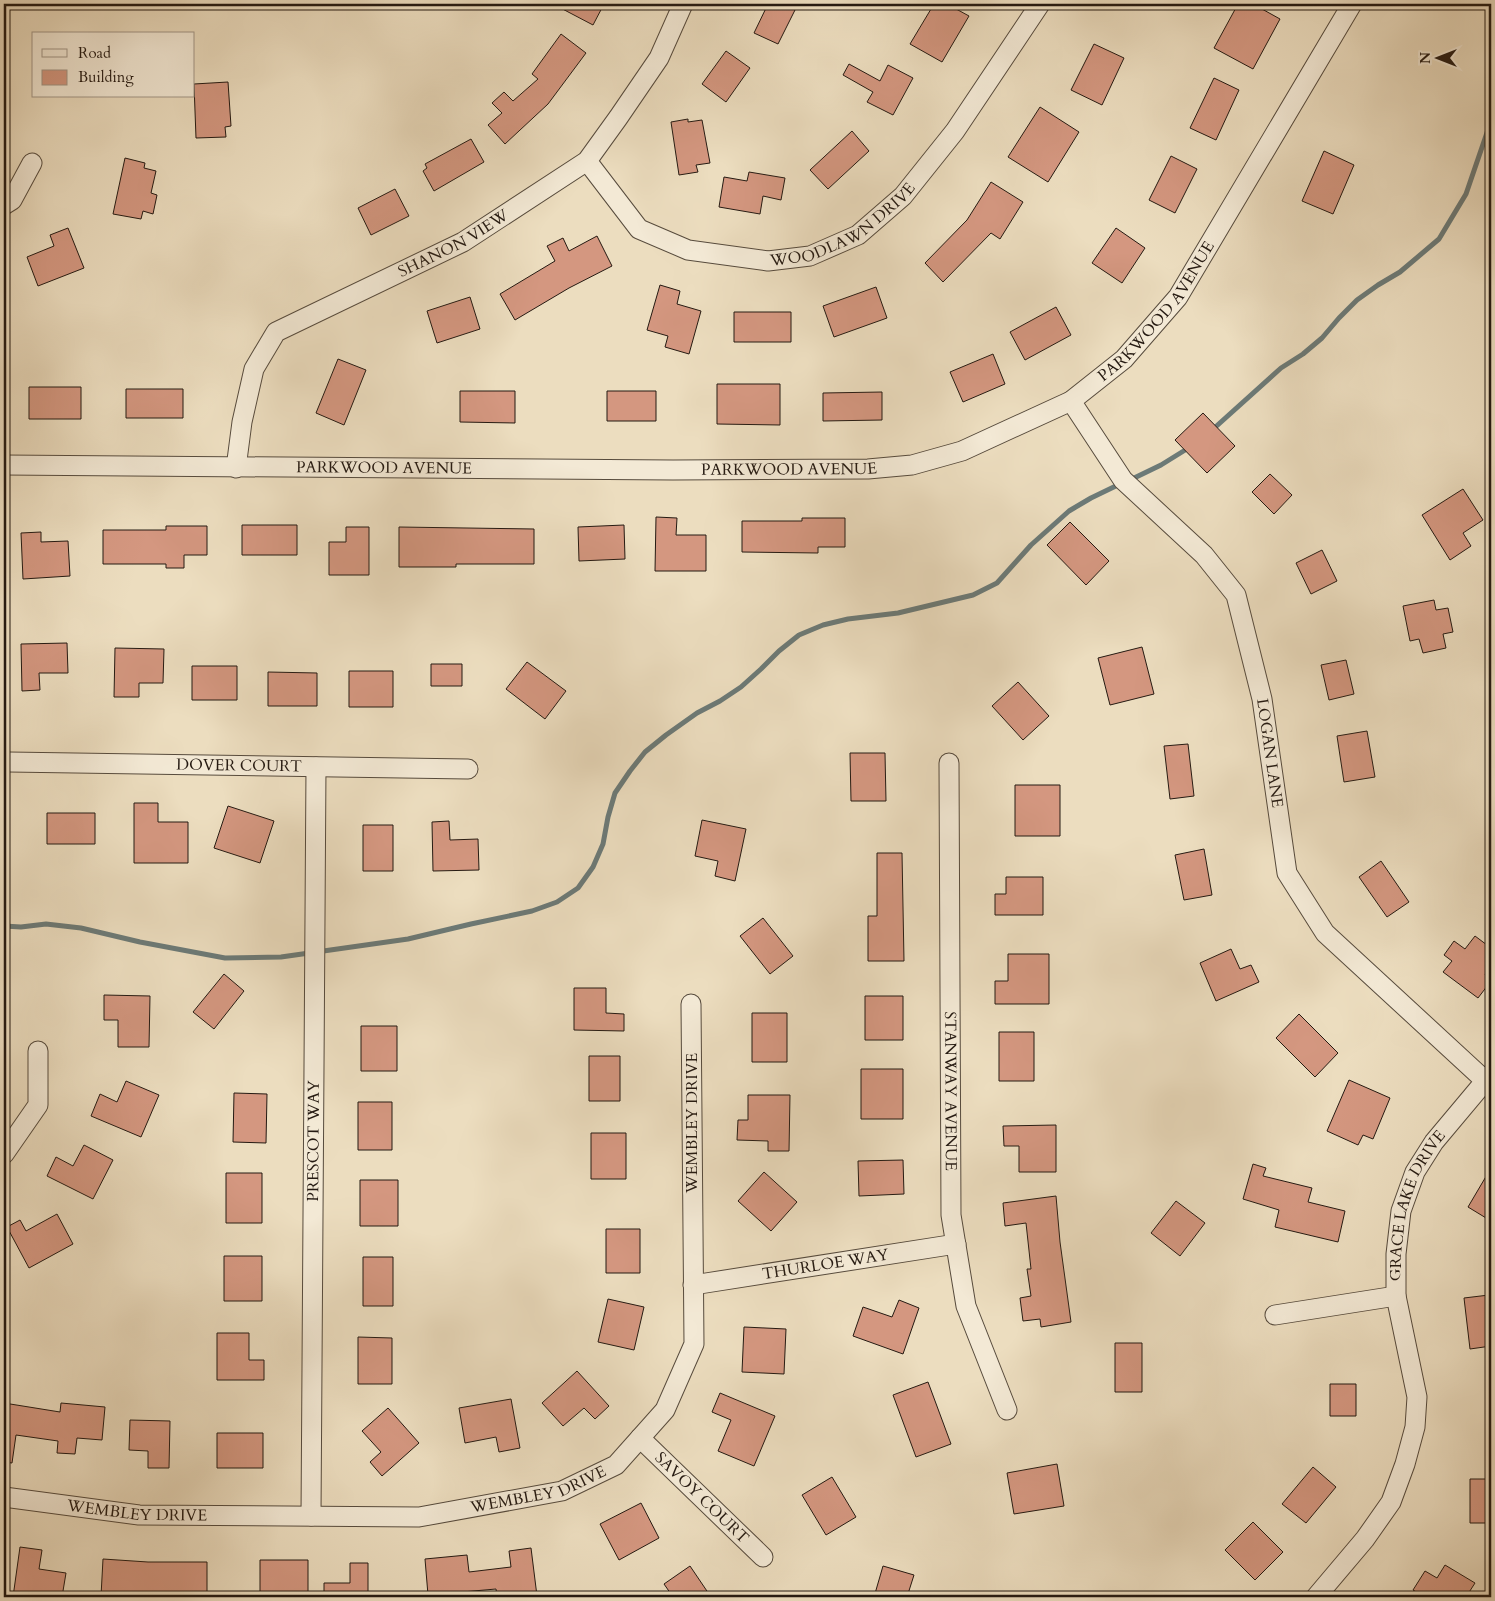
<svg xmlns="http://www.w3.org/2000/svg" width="1495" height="1601" font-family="Cardo,serif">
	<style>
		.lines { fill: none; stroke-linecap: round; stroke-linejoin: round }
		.stream { stroke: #6c7a77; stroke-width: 5 }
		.building { fill: #d49780; stroke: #251a12 }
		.street-casing { stroke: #574b3d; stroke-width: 21 }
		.street { stroke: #f3e9d5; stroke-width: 19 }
		.labels { text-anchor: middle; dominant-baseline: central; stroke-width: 5; stroke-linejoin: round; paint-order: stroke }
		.street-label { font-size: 16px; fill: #251a12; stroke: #f3e9d5 }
	</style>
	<rect width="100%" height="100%" fill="#ecddbf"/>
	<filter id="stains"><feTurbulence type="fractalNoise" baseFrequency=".004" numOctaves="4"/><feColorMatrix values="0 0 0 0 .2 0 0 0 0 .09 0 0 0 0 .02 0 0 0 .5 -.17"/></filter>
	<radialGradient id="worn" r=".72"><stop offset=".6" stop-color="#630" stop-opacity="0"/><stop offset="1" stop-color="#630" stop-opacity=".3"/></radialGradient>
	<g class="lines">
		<path class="stream" d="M 1211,431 L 1281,368 L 1303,354 L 1322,338 L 1339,318 L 1357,300 L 1378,285 L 1400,272 L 1439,239 L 1466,194 L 1491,121
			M 1130,480 L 1161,465 L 1190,447
			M 4,926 L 21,927 L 46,924 L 81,928 L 140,942 L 225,958 L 281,957 L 408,939 L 471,924 L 532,911 L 557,902 L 578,888 L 593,867 L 603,844 L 608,817 L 615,793 L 630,771 L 645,752 L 666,735 L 697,713 L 720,701 L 741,687 L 761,669 L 779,651 L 799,635 L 823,625 L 848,619 L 898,613 L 973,595 L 997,583 L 1031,545 L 1069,511 L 1091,498 L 1122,483"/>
	</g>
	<path class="building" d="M 553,4 L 604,4 L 593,25 Z
		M 768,4 L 798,4 L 778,44 L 754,33 Z
		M 934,4 L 947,4 L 969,16 L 942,62 L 910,44 Z
		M 1238,4 L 1253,4 L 1280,19 L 1253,69 L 1214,48 Z
		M 561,34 L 586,53 L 548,104 L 505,144 L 488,125 L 502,113 L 492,103 L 504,92 L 513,101 L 538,79 L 532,74 Z
		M 1094,44 L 1124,58 L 1102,105 L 1071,90 Z
		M 726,51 L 750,68 L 726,102 L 702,84 Z
		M 849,64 L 880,81 L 888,65 L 913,78 L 893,115 L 867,102 L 873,92 L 843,75 Z
		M 1214,78 L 1239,90 L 1216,140 L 1190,128 Z
		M 228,82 L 231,126 L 225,127 L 226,137 L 196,138 L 194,84 Z
		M 1040,107 L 1079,132 L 1048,182 L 1008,157 Z
		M 688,119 L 688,122 L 702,120 L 710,163 L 696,165 L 698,172 L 679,175 L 671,122 Z
		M 852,131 L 869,151 L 828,189 L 810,170 Z
		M 471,139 L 484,162 L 434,191 L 423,171 L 427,168 L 425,164 Z
		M 1324,151 L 1354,165 L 1333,214 L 1302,201 Z
		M 1171,156 L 1197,169 L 1175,213 L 1149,200 Z
		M 125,158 L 145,163 L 144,168 L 156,171 L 151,193 L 157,195 L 153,214 L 143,211 L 141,219 L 113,214 Z
		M 749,172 L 785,178 L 781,200 L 763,196 L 760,214 L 719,207 L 724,177 L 747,181 Z
		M 991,182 L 1023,202 L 1000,239 L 991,233 L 943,282 L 925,263 L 967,220 Z
		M 395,189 L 409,216 L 371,235 L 358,208 Z
		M 68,228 L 84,268 L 38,286 L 27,257 L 54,246 L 50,235 Z
		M 1116,228 L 1145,248 L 1122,283 L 1092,263 Z
		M 597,236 L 612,266 L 569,288 L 515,320 L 500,294 L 555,261 L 547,246 L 563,238 L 569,251 Z
		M 660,285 L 680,291 L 677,304 L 701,311 L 689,354 L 665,347 L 668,336 L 647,330 Z
		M 876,287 L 887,318 L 834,337 L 823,306 Z
		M 470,297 L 480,329 L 437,343 L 427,311 Z
		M 1056,307 L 1071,335 L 1025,360 L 1010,332 Z
		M 734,312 L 791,312 L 791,342 L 734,342 Z
		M 993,354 L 1005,384 L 963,402 L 950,372 Z
		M 338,359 L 366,370 L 344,425 L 316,413 Z
		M 717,384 L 780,384 L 780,425 L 717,424 Z
		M 29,387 L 81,387 L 81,419 L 29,419 Z
		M 126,389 L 183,389 L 183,418 L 126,418 Z
		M 460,391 L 515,391 L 515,423 L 460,422 Z
		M 607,391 L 656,391 L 656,421 L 607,421 Z
		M 882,392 L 882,420 L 823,421 L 823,393 Z
		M 1203,413 L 1235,446 L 1207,473 L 1175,440 Z
		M 1270,474 L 1292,495 L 1274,514 L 1252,492 Z
		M 1463,489 L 1483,520 L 1463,533 L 1471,546 L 1450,560 L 1422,515 Z
		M 656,517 L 677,518 L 676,535 L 706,535 L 706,571 L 655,571 Z
		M 802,518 L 845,518 L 845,547 L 818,547 L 818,553 L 742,552 L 742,521 L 802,521 Z
		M 1070,522 L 1109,561 L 1086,585 L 1047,545 Z
		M 242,525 L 297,525 L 297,555 L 242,555 Z
		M 624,525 L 625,559 L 579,561 L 578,527 Z
		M 166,526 L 207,526 L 207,555 L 184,555 L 184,568 L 166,568 L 166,564 L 103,564 L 103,530 L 166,530 Z
		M 346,527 L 369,527 L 369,575 L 329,575 L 329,542 L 346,542 Z
		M 399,527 L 534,529 L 534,564 L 456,564 L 456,567 L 399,567 Z
		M 41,532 L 41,542 L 68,541 L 70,576 L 23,579 L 21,533 Z
		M 1322,550 L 1337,581 L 1311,594 L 1296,563 Z
		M 1434,600 L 1436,610 L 1448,608 L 1453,632 L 1443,634 L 1446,648 L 1423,653 L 1419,639 L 1410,641 L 1403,606 Z
		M 67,643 L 68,673 L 39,673 L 40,690 L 22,691 L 21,644 Z
		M 1142,647 L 1154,694 L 1110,705 L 1098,658 Z
		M 115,648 L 164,649 L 163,683 L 139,683 L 139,697 L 114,697 Z
		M 1346,660 L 1354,694 L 1329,700 L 1321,665 Z
		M 527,662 L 566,691 L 545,719 L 506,689 Z
		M 431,664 L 462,664 L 462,686 L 431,686 Z
		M 192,666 L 237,666 L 237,700 L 192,700 Z
		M 349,671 L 393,671 L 393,707 L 349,707 Z
		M 268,672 L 317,673 L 317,706 L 268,706 Z
		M 1018,682 L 1049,716 L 1023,740 L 992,706 Z
		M 1367,731 L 1375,777 L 1344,782 L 1337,736 Z
		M 1188,744 L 1194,796 L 1170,799 L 1164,746 Z
		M 850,753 L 885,753 L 886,801 L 851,801 Z
		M 1015,785 L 1060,785 L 1060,836 L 1015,836 Z
		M 134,803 L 158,803 L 158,822 L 188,822 L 188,863 L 134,863 Z
		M 228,806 L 274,821 L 260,863 L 214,848 Z
		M 47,813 L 95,813 L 95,844 L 47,844 Z
		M 702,820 L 746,829 L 735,881 L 715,876 L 718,861 L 695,856 Z
		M 449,821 L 450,840 L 478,839 L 479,870 L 433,871 L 432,822 Z
		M 363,825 L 393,825 L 393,871 L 363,871 Z
		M 1204,849 L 1212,895 L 1184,900 L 1175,855 Z
		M 877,853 L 902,853 L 904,961 L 868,961 L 868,916 L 877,916 Z
		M 1381,861 L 1409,902 L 1387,917 L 1359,877 Z
		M 1006,877 L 1043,877 L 1043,915 L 995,915 L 995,894 L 1006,894 Z
		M 763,918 L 793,956 L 770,974 L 740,936 Z
		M 1475,936 L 1491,948 L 1491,966 L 1485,975 L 1491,981 L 1478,998 L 1443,972 L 1452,961 L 1444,955 L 1454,941 L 1465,949 Z
		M 1231,949 L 1240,969 L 1251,965 L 1259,982 L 1216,1001 L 1200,963 Z
		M 1008,954 L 1049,954 L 1049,1004 L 995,1004 L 995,981 L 1008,981 Z
		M 224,974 L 244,991 L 214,1029 L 193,1012 Z
		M 574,988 L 606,988 L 606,1013 L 624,1014 L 624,1031 L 574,1030 Z
		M 104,995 L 150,996 L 149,1047 L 118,1047 L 118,1020 L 104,1020 Z
		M 865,996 L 903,996 L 903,1040 L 865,1040 Z
		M 752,1013 L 787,1013 L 787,1062 L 752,1062 Z
		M 1299,1014 L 1338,1053 L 1315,1077 L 1276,1038 Z
		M 361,1026 L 397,1026 L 397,1071 L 361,1071 Z
		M 999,1032 L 1034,1032 L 1034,1081 L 999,1081 Z
		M 589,1056 L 620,1056 L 620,1101 L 589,1101 Z
		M 861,1069 L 903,1069 L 903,1119 L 861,1119 Z
		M 1349,1080 L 1390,1098 L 1373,1139 L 1363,1135 L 1358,1145 L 1327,1131 Z
		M 126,1081 L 159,1095 L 141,1137 L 91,1116 L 100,1094 L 117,1102 Z
		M 234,1093 L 267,1094 L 266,1143 L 233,1142 Z
		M 748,1095 L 790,1095 L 789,1151 L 768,1151 L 768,1141 L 737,1140 L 738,1120 L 748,1120 Z
		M 358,1102 L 392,1102 L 392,1150 L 358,1150 Z
		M 1056,1125 L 1056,1172 L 1019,1172 L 1019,1146 L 1004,1146 L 1003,1126 Z
		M 591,1133 L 626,1133 L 626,1179 L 591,1179 Z
		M 84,1145 L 113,1160 L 93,1199 L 47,1176 L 56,1157 L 73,1166 Z
		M 903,1160 L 904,1194 L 859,1196 L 858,1161 Z
		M 1253,1164 L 1266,1168 L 1263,1176 L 1312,1188 L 1308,1202 L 1345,1211 L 1338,1242 L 1275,1227 L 1279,1210 L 1243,1199 Z
		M 1491,1168 L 1491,1221 L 1468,1207 Z
		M 764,1172 L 797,1202 L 771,1231 L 738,1201 Z
		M 226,1173 L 262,1173 L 262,1223 L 226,1223 Z
		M 360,1180 L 398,1180 L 398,1226 L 360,1226 Z
		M 1056,1196 L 1060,1242 L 1071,1322 L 1041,1327 L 1040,1319 L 1023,1321 L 1020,1298 L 1031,1296 L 1027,1269 L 1031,1269 L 1026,1223 L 1005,1226 L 1003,1203 Z
		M 1176,1201 L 1205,1223 L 1180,1256 L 1151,1233 Z
		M 57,1214 L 73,1244 L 29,1268 L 7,1227 L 20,1220 L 26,1231 Z
		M 606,1229 L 640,1229 L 640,1273 L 606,1273 Z
		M 224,1256 L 262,1256 L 262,1301 L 224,1301 Z
		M 363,1257 L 393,1257 L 393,1306 L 363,1306 Z
		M 1489,1295 L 1491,1310 L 1491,1346 L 1470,1349 L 1464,1298 Z
		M 608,1299 L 644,1307 L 634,1350 L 598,1342 Z
		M 899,1300 L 919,1308 L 903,1354 L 853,1336 L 863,1307 L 892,1317 Z
		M 744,1327 L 786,1329 L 784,1374 L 742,1372 Z
		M 217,1333 L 249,1333 L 249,1360 L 264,1360 L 264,1380 L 217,1380 Z
		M 358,1337 L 392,1338 L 392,1384 L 358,1384 Z
		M 1115,1343 L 1142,1343 L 1142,1392 L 1115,1392 Z
		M 577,1371 L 609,1406 L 595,1419 L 584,1408 L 563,1426 L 542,1403 Z
		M 928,1382 L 951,1444 L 916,1457 L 893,1395 Z
		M 1330,1384 L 1356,1384 L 1356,1416 L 1330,1416 Z
		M 720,1393 L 775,1416 L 754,1466 L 718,1451 L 731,1420 L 712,1412 Z
		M 511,1399 L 520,1448 L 499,1452 L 496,1437 L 465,1443 L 459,1408 Z
		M 4,1403 L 60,1412 L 61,1403 L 105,1407 L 102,1440 L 77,1438 L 75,1454 L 57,1453 L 58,1441 L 16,1435 L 12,1463 L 4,1462 Z
		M 388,1408 L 419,1443 L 382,1476 L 370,1462 L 381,1452 L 362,1431 Z
		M 130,1420 L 170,1421 L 169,1468 L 148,1468 L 148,1451 L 129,1450 Z
		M 217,1433 L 263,1433 L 263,1468 L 217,1468 Z
		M 1057,1464 L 1064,1506 L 1014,1514 L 1007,1473 Z
		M 1313,1467 L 1336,1487 L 1306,1523 L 1282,1504 Z
		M 832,1477 L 856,1517 L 826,1535 L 802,1495 Z
		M 1470,1479 L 1491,1479 L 1491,1523 L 1470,1523 Z
		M 641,1503 L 659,1538 L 619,1560 L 600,1524 Z
		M 1253,1522 L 1283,1552 L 1255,1580 L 1225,1550 Z
		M 20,1547 L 42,1550 L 39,1569 L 66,1573 L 62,1597 L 13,1597 Z
		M 531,1548 L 537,1596 L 497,1597 L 496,1589 L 428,1595 L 425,1559 L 467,1555 L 469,1572 L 511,1567 L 509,1551 Z
		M 103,1559 L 148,1562 L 207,1562 L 207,1592 L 147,1592 L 147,1597 L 101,1596 Z
		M 260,1560 L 308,1560 L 308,1592 L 260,1592 Z
		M 350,1563 L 368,1563 L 368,1597 L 324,1597 L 324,1583 L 350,1583 Z
		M 1445,1565 L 1475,1583 L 1466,1597 L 1425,1597 L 1413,1590 L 1425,1571 L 1437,1578 Z
		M 690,1566 L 711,1597 L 673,1597 L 664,1584 Z
		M 883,1566 L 914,1575 L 907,1597 L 874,1597 Z"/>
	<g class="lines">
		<g class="street-casing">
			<g id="street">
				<path id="s1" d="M 587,161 L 639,229 L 688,250 L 768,261 L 810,256 L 858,235 L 903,196 L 955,131 L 1040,4"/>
				<path d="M 4,205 L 12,200 L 32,163"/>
				<path id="s2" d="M 1071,401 L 1123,480 L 1204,555 L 1236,595 L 1262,699 L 1287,873 L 1325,933 L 1491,1086"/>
				<path id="s3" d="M 4,465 L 673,470 L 868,469 L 912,465 L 962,451 L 1071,401 L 1124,359 L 1178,297 L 1352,4"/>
				<path id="s4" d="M 236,468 L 242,422 L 254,369 L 276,332 L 463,242 L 587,161 L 618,118 L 659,58 L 683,4"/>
				<path id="s5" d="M 9,762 L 468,769"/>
				<path id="s6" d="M 949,763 L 951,1215 L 966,1306 L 1007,1410"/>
				<path d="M 4,1154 L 38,1105 L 38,1051"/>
				<path id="s7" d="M 693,1285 L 956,1244"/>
				<path d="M 1275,1315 L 1396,1296"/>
				<path id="s8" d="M 640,1438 L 763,1557"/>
				<path id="s9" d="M 4,1497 L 139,1515 L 419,1517 L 562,1491 L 616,1465 L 665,1410 L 694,1344 L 691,1004"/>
				<path id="s10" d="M 311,1516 L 316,767"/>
				<path id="s11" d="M 1316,1597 L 1365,1539 L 1391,1502 L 1405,1464 L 1415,1427 L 1417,1397 L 1396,1296 L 1396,1254 L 1401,1211 L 1415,1172 L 1434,1142 L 1491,1074"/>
			</g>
		</g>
		<use href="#street" class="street"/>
	</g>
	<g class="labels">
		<g class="street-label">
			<text stroke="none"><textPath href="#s1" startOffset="305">WOODLAWN DRIVE</textPath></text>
			<text stroke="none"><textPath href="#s4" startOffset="342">SHANON VIEW</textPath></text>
			<text stroke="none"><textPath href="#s3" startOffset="1205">PARKWOOD AVENUE</textPath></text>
			<text stroke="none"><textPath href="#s3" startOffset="380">PARKWOOD AVENUE</textPath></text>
			<text stroke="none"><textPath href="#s3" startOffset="785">PARKWOOD AVENUE</textPath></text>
			<text stroke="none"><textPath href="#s2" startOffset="418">LOGAN LANE</textPath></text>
			<text stroke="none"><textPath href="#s5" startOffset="230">DOVER COURT</textPath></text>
			<text stroke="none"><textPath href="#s6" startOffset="328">STANWAY AVENUE</textPath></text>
			<text transform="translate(692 1123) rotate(-90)">WEMBLEY DRIVE</text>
			<text stroke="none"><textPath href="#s10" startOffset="375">PRESCOT WAY</textPath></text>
			<text stroke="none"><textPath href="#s11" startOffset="428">GRACE LAKE DRIVE</textPath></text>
			<text stroke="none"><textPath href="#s7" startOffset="134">THURLOE WAY</textPath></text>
			<text stroke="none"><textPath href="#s9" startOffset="539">WEMBLEY DRIVE</textPath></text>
			<text stroke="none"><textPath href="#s8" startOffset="86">SAVOY COURT</textPath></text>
			<text stroke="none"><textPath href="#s9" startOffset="134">WEMBLEY DRIVE</textPath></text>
		</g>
	</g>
	<rect width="1495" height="1601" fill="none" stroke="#ecddbf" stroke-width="20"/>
	<rect x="5" y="5" width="1485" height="1591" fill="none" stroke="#251a12" stroke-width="2.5"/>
	<rect x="10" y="10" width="1475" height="1581" fill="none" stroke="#251a12"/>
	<rect x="32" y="32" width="162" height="65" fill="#f3e9d5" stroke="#a19687"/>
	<rect x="42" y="49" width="25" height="8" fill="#f3e9d5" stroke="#a19687"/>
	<text x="78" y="58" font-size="15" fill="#251a12">Road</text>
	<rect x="42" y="70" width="25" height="15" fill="#d49780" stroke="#a19687"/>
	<text x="78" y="82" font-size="15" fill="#251a12">Building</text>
	<g transform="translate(1438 58) rotate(270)" stroke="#f3e9d5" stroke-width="4" paint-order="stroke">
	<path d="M0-4L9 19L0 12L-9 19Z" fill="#251a12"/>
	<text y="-8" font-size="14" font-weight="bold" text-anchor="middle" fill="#251a12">N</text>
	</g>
	<rect width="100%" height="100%" filter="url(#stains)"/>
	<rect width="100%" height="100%" fill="url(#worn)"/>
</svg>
